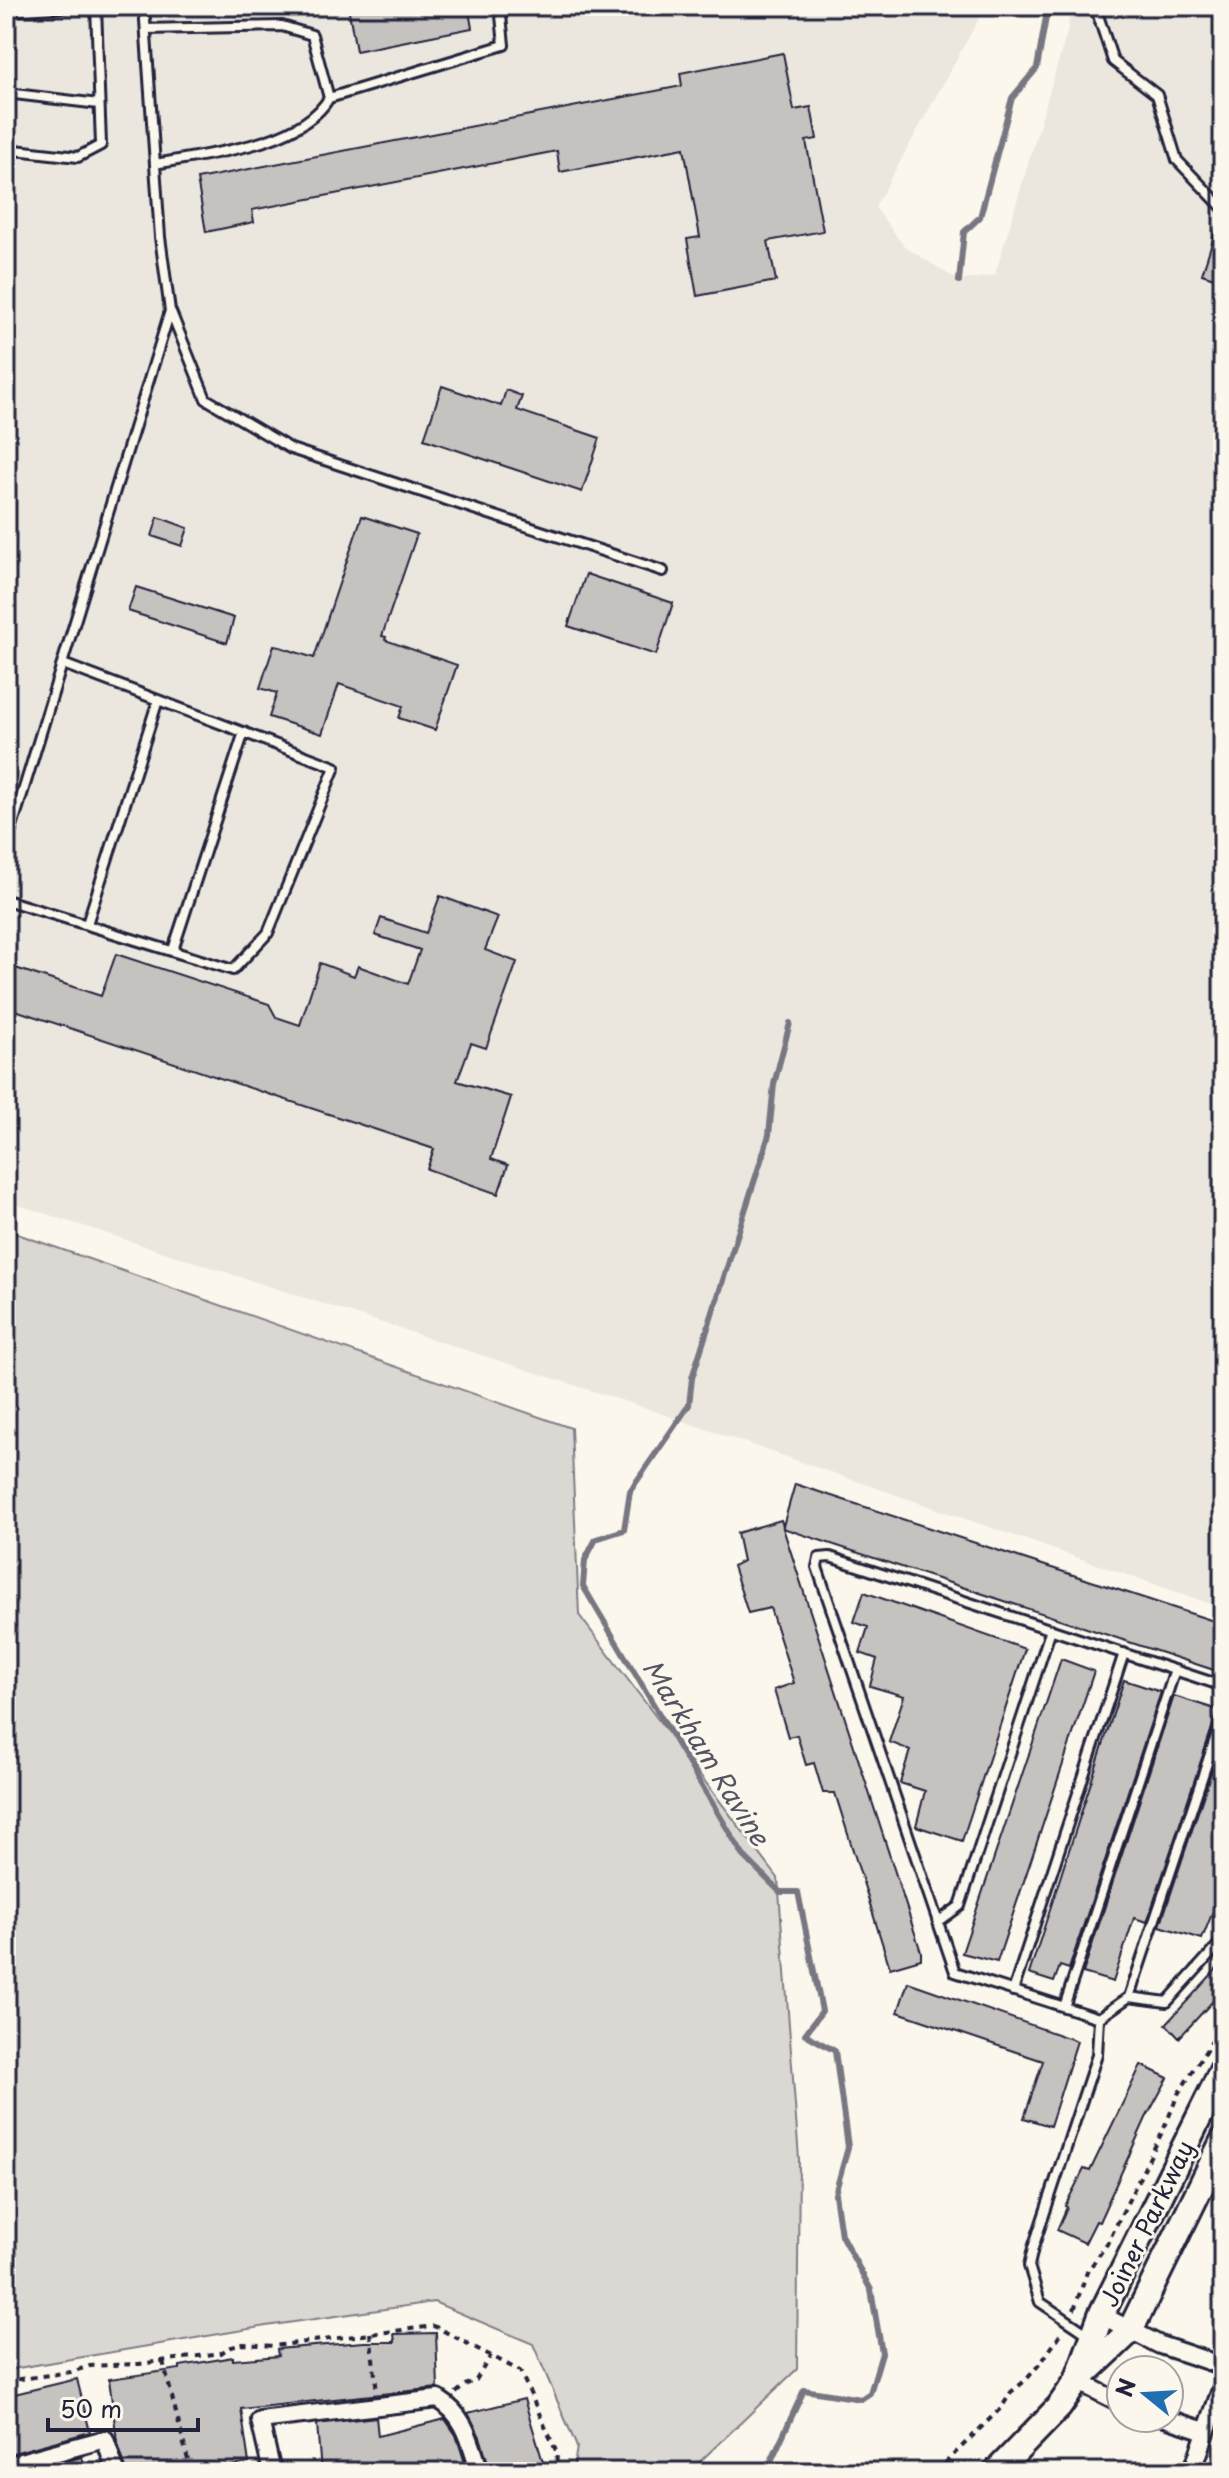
<svg xmlns="http://www.w3.org/2000/svg" width="1229" height="2478" font-family="'Playpen Sans',sans-serif">
	<style>
		.built { fill: #ebe7df }
		.green { fill: #dbd8d3; stroke: #7e7d87; stroke-width: 2 }
		.lines { fill: none; stroke-linecap: round; stroke-linejoin: round }
		.stream { stroke: #787681; stroke-width: 6 }
		.building { fill: #c6c2c0; stroke: #22223b; stroke-width: 2 }
		.lane-casing { stroke: #22223b; stroke-width: 14 }
		.street-casing { stroke: #22223b; stroke-width: 22 }
		.secondary-casing { stroke: #22223b; stroke-width: 30 }
		.path { stroke: #22223b; stroke-width: 4; stroke-dasharray: 6 6; stroke-linecap: butt }
		.lane { stroke: #fbf7ec; stroke-width: 8 }
		.street { stroke: #fbf7ec; stroke-width: 16 }
		.secondary { stroke: #fbf7ec; stroke-width: 24 }
		.labels { text-anchor: middle; dominant-baseline: central; stroke-width: 6; stroke-linejoin: round; paint-order: stroke }
		.street-label { font-size: 24px; fill: #22223b; stroke: #fbf7ec }
		.water-label { font-size: 26px; font-style: italic; fill: #545364; stroke: #fbf7ec }
	</style>
	<rect width="100%" height="100%" fill="#fbf7ec"/>
	<filter id="ink" filterUnits="userSpaceOnUse"><feTurbulence type="fractalNoise" baseFrequency=".0125" numOctaves="2"/><feDisplacementMap in="SourceGraphic" scale="16" xChannelSelector="R" yChannelSelector="G"/><feConvolveMatrix kernelMatrix="1 2 1 2 8 2 1 2 1" color-interpolation-filters="sRGB"/></filter>
	<g filter="url(#ink)">
		<path class="built" d="M 6,6 L 986,6 L 875,207 L 904,246 L 959,281 L 995,275 L 1068,29 L 1070,6 L 1223,6 L 1223,1608 L 648,1409 L 6,1201 Z"/>
		<path class="green" d="M 6,1230 L 571,1428 L 579,1615 L 778,1878 L 799,2159 L 797,2369 L 689,2472 L 573,2472 L 577,2447 L 533,2344 L 434,2302 L 266,2326 L 6,2370 Z"/>
		<g class="lines">
			<path class="stream" d="M 959,281 L 964,232 L 980,217 L 1012,98 L 1037,68 L 1048,6
				M 766,2472 L 804,2390 L 861,2399 L 870,2393 L 882,2353 L 871,2290 L 841,2235 L 835,2194 L 848,2147 L 835,2051 L 805,2034 L 822,2011 L 798,1892 L 780,1892 L 743,1855 L 583,1586 L 585,1560 L 596,1539 L 624,1530 L 630,1491 L 689,1405 L 692,1378 L 769,1135 L 774,1084 L 790,1023"/>
		</g>
		<path class="building" d="M 348,6 L 468,6 L 472,28 L 356,51 Z
			M 783,53 L 794,110 L 811,107 L 817,139 L 806,141 L 823,231 L 768,241 L 776,281 L 697,296 L 687,239 L 700,237 L 684,148 L 560,172 L 557,151 L 252,210 L 254,222 L 206,232 L 197,179 L 682,86 L 680,73 Z
			M 1219,220 L 1223,220 L 1223,281 L 1202,274 Z
			M 442,386 L 501,406 L 506,390 L 522,396 L 517,410 L 600,438 L 582,492 L 424,439 Z
			M 362,516 L 417,534 L 382,636 L 386,637 L 385,640 L 457,665 L 435,730 L 399,718 L 403,706 L 339,684 L 322,734 L 269,717 L 277,693 L 260,688 L 274,645 L 314,658 Z
			M 158,517 L 188,528 L 182,546 L 152,536 Z
			M 586,574 L 673,603 L 656,655 L 568,626 Z
			M 136,587 L 234,618 L 227,643 L 128,611 Z
			M 440,896 L 498,917 L 485,950 L 517,962 L 486,1048 L 471,1043 L 457,1081 L 511,1097 L 491,1159 L 508,1165 L 498,1194 L 427,1169 L 434,1149 L 6,1007 L 6,965 L 101,996 L 116,954 L 269,1004 L 276,1017 L 300,1025 L 320,963 L 354,976 L 358,966 L 408,984 L 420,950 L 375,935 L 381,918 L 426,933 Z
			M 795,1484 L 1223,1624 L 1223,1673 L 783,1528 L 921,1952 L 921,1959 L 890,1968 L 835,1793 L 823,1793 L 814,1763 L 806,1765 L 797,1735 L 788,1737 L 774,1690 L 794,1683 L 770,1608 L 748,1613 L 733,1566 L 743,1561 L 737,1533 L 781,1520 L 783,1526 Z
			M 864,1592 L 1025,1649 L 962,1841 L 916,1826 L 925,1791 L 900,1783 L 910,1750 L 889,1742 L 904,1696 L 870,1686 L 877,1659 L 860,1653 L 868,1627 L 854,1622 Z
			M 1061,1659 L 1094,1671 L 997,1962 L 962,1953 Z
			M 1124,1680 L 1161,1692 L 1069,1969 L 1060,1966 L 1054,1982 L 1029,1974 Z
			M 1174,1696 L 1218,1710 L 1147,1922 L 1134,1918 L 1113,1982 L 1083,1973 Z
			M 1223,1737 L 1223,1903 L 1217,1901 L 1202,1939 L 1160,1926 Z
			M 1223,1962 L 1223,1990 L 1179,2038 L 1166,2024 Z
			M 908,1982 L 1077,2041 L 1050,2126 L 1024,2118 L 1043,2061 L 898,2012 Z
			M 1141,2065 L 1168,2078 L 1146,2118 L 1099,2222 L 1096,2221 L 1085,2243 L 1057,2230 L 1067,2207 L 1065,2206 L 1084,2169 L 1090,2171 Z
			M 436,2333 L 438,2388 L 241,2409 L 249,2463 L 196,2472 L 127,2472 L 117,2441 L 109,2379 L 180,2369 L 180,2366 L 233,2357 L 233,2360 L 278,2356 L 277,2349 L 364,2342 L 395,2342 L 394,2334 Z
			M 77,2379 L 90,2432 L 6,2455 L 6,2396 Z
			M 524,2399 L 546,2472 L 491,2472 L 480,2437 L 468,2413 Z
			M 376,2417 L 378,2436 L 445,2419 L 456,2435 L 468,2472 L 321,2472 L 317,2424 Z
			M 82,2457 L 87,2472 L 26,2472 Z"/>
		<g class="lines">
			<g class="lane-casing">
				<path id="lane" d="M 1095,6 L 1113,61 L 1157,95 L 1177,160 L 1223,208
					M 6,11 L 86,6
					M 146,29 L 282,26 L 312,35 L 329,98 C 301,146 206,154 155,164
					M 6,93 L 99,104
					M 329,98 L 504,45 L 500,6
					M 6,149 L 78,157 L 101,145 L 96,6
					M 171,312 L 206,399 L 291,449 L 663,571
					M 6,847 L 170,311 L 160,237 L 144,6
					M 6,900 L 233,970 L 268,933 L 335,767 L 63,664
					M 87,924 L 158,700
					M 173,950 L 244,732
					M 938,1922 L 960,1906 L 1051,1629
					M 1013,1991 L 1124,1653
					M 1129,1997 L 1223,1715
					M 1064,2007 L 1175,1670
					M 1099,2018 L 955,1972 L 817,1567 L 819,1558 L 830,1557 L 1223,1686
					M 1099,2018 L 1129,1997 L 1167,2002 L 1223,1940
					M 1089,2335 L 1040,2302 L 1029,2266 L 1033,2248 L 1097,2055 L 1099,2018"/>
			</g>
			<g class="street-casing">
				<path id="street" d="M 1101,2315 L 1160,2345 L 1223,2366
					M 1077,2381 L 1121,2403
					M 1165,2418 L 1205,2431
					M 6,2466 L 105,2439 L 116,2472
					M 272,2472 L 260,2420 L 438,2399 C 466,2416 470,2442 480,2472
					M 1192,2472 L 1223,2384"/>
			</g>
			<g class="secondary-casing">
				<path id="secondary" d="M 1078,2378 L 1101,2315 L 1223,2069
					M 996,2472 L 1059,2407 L 1077,2381 L 1130,2331 L 1223,2141"/>
			</g>
			<path class="path" d="M 1074,2310 L 1087,2272 L 1107,2244 L 1166,2124 L 1178,2094 L 1223,2024
				M 370,2333 L 377,2392
				M 163,2361 L 191,2472
				M 6,2381 L 71,2372 L 90,2366 L 139,2364 L 221,2353 L 228,2348 L 243,2344 L 274,2346 L 434,2326 L 520,2371 L 557,2453 L 556,2472
				M 456,2393 L 465,2385 L 476,2380 L 491,2355
				M 936,2472 L 1002,2407 L 1011,2392 L 1026,2380 L 1043,2360 L 1062,2332"/>
			<use href="#lane" class="lane"/>
			<use href="#street" class="street"/>
			<use href="#secondary" class="secondary"/>
		</g>
	</g>
	<g class="labels">
		<g class="street-label">
			<text transform="translate(1146 2223) rotate(-64)">Joiner Parkway</text>
		</g>
		<g class="water-label">
			<text transform="translate(707 1752) rotate(58)">Markham Ravine</text>
		</g>
	</g>
	<rect width="1229" height="2478" fill="none" stroke="#fbf7ec" stroke-width="32"/>
	<rect x="16" y="16" width="1197" height="2446" fill="none" stroke="#22223b" stroke-width="3" filter="url(#ink)"/>
	<g transform="translate(1145 2394) rotate(288)"><circle r="38" fill="#fbf7ec" stroke="#a4a2a5" stroke-width="2"/>
	<path d="M0-6L14 30L0 20L-14 30Z" fill="#1f6fb2"/>
	<text y="-12" font-size="22" font-weight="bold" text-anchor="middle" fill="#22223b">N</text>
	</g>
	<path d="M48 2418v12h150v-12" fill="none" stroke="#22223b" stroke-width="4"/>
	<text x="60" y="2418" font-size="24" fill="#22223b" stroke="#fbf7ec" stroke-width="6" paint-order="stroke">50 m</text>
</svg>
